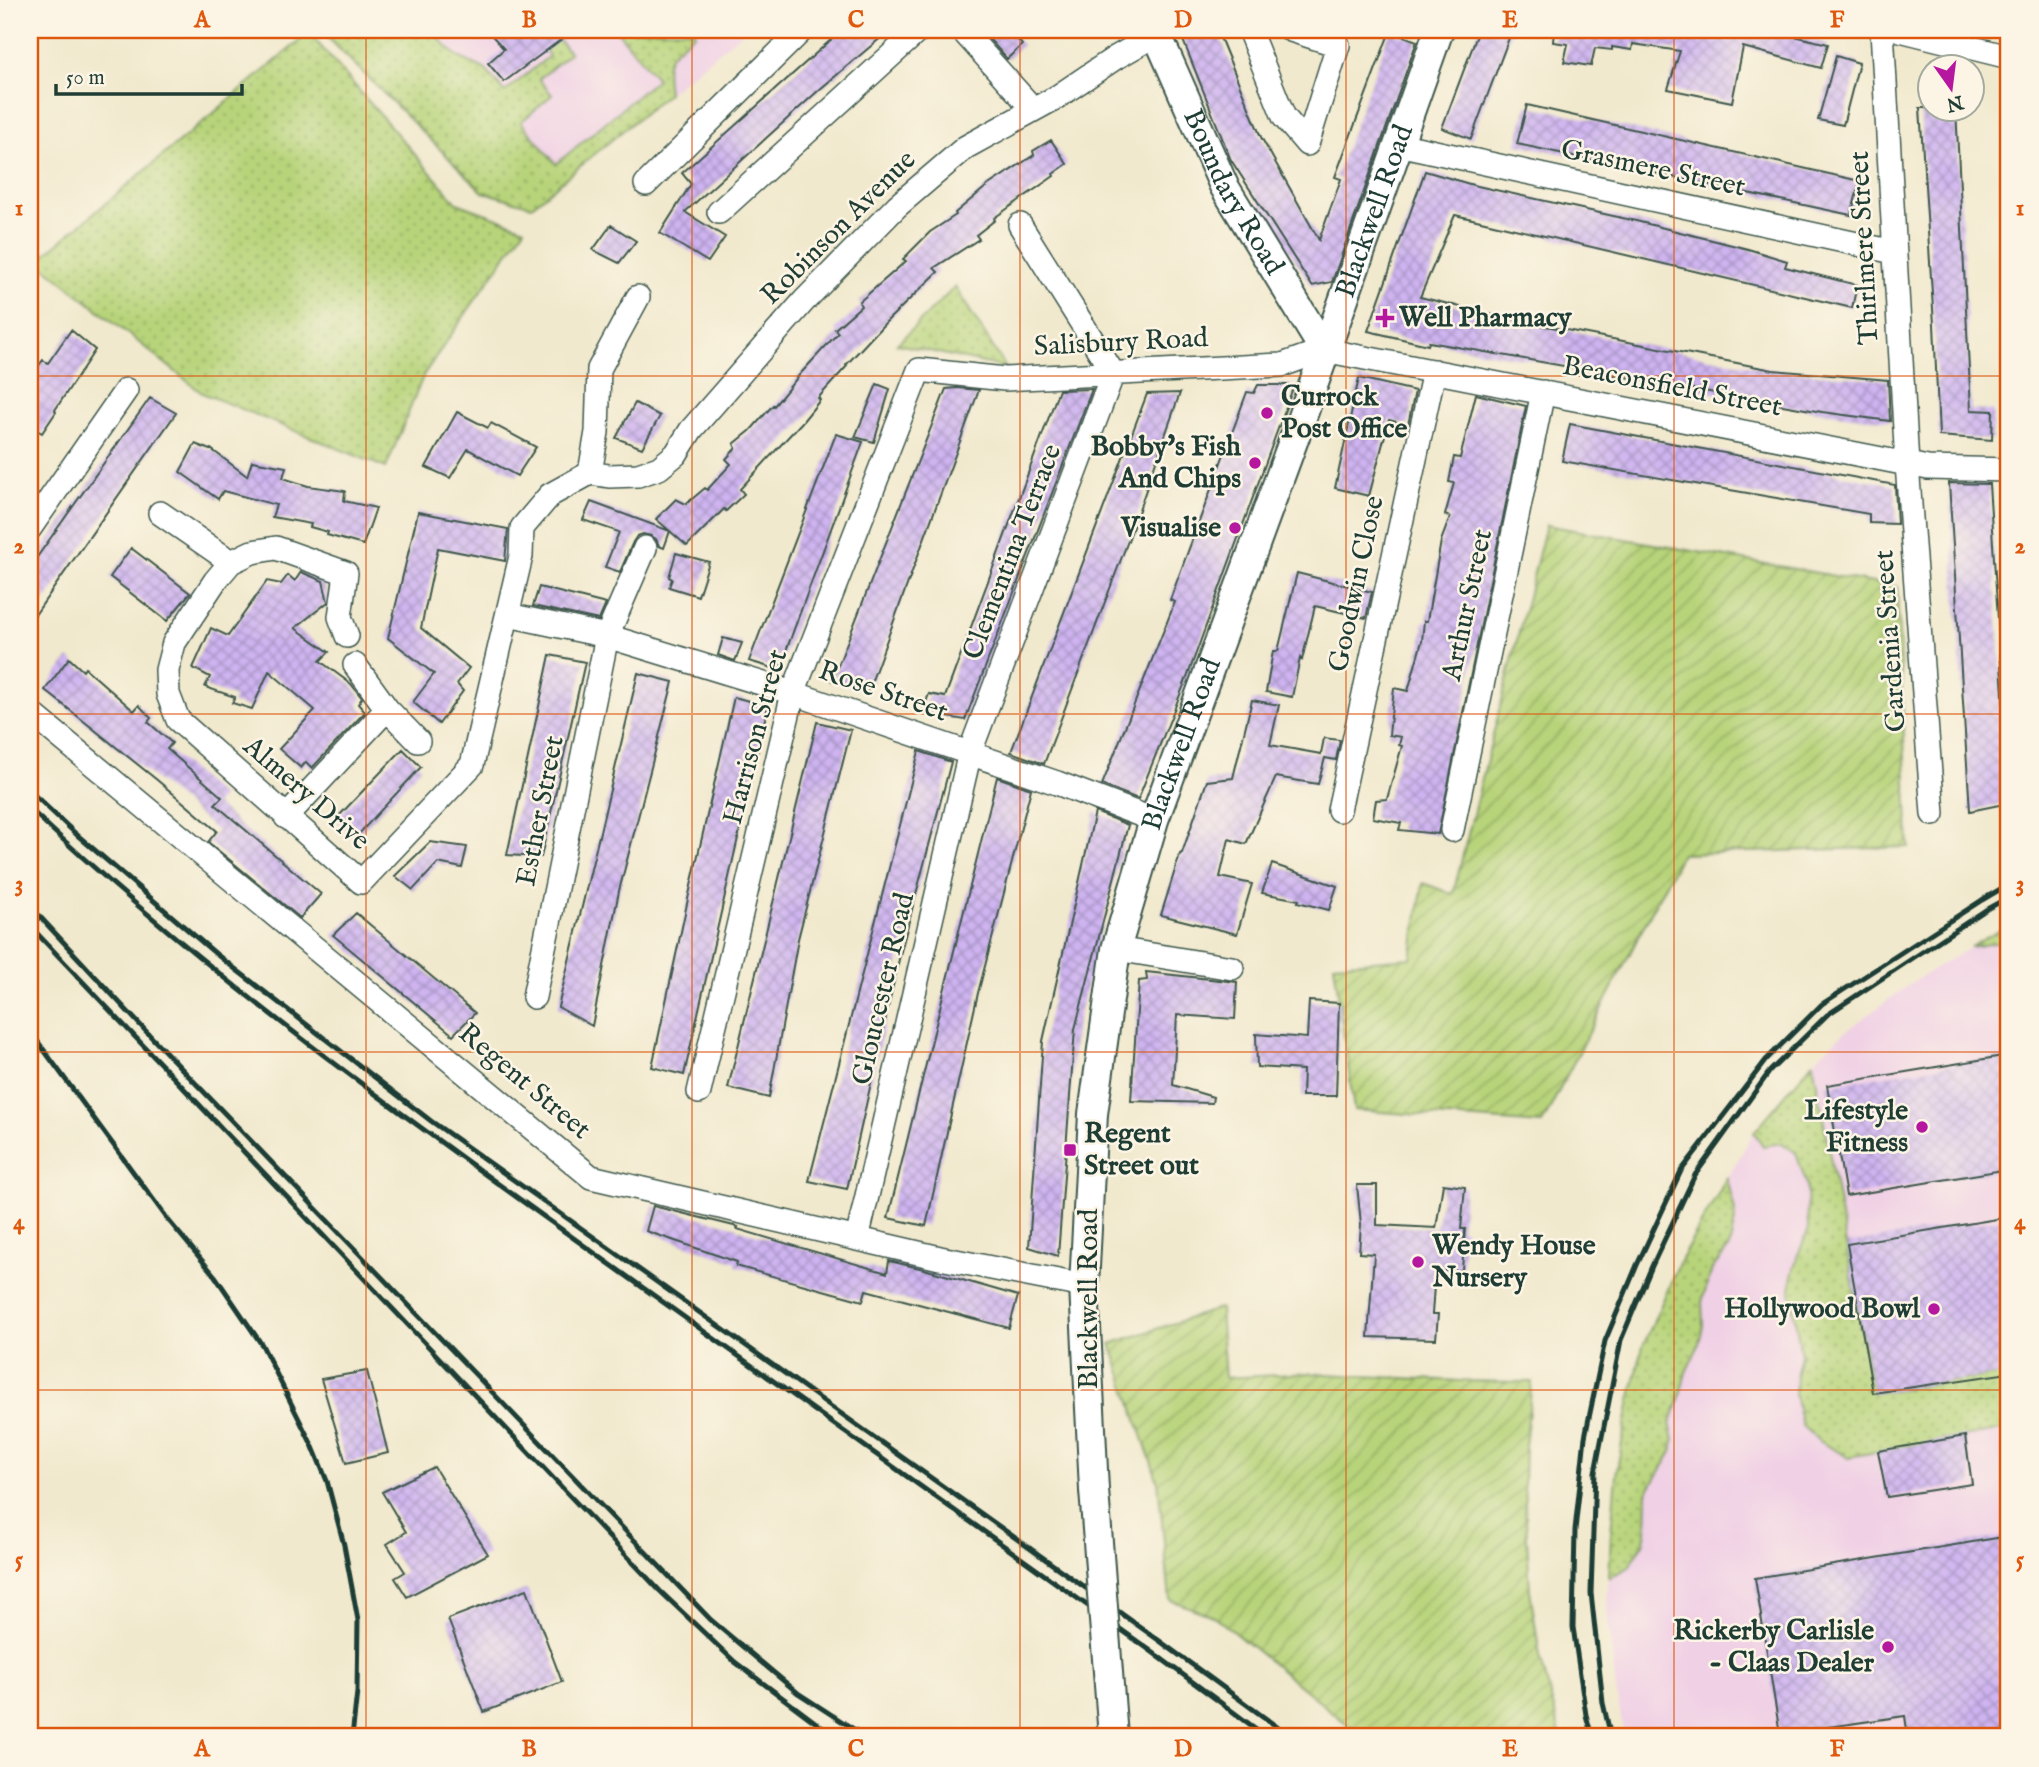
<svg xmlns="http://www.w3.org/2000/svg" width="2039" height="1767" font-family="'IM FELL English',serif">
	<style>
		.built { fill: #f0d0e5 }
		.grass { fill: url(#grass-dots); stroke: #6c8857; stroke-width: 2 }
		.garden { fill: url(#garden-furrows); stroke: #6c8857; stroke-width: 2 }
		.building { fill: url(#building-cross-hatch) }
		.lines { fill: none; stroke-linecap: round; stroke-linejoin: round }
		.minor-casing { stroke: #3e574b; stroke-width: 26 }
		.tertiary-casing { stroke: #3e574b; stroke-width: 32 }
		.minor { stroke: #fff; stroke-width: 23 }
		.tertiary { stroke: #fff; stroke-width: 28 }
		.rail { stroke: #1f3d34; stroke-width: 5 }
		.tertiary-bridge-casing { stroke: #3e574b; stroke-width: 32; stroke-linecap: butt }
		.tertiary-bridge { stroke: #fff; stroke-width: 28 }
		.grid { fill: none; stroke: #de580e; stroke-width: 2; stroke-opacity: 0.55 }
		.poi-dot { fill: #b5179e; stroke: #fcf5e5; stroke-width: 2.5 }
		.labels { text-anchor: middle; dominant-baseline: central; stroke-width: 5; stroke-linejoin: round; paint-order: stroke }
		.street-label { font-size: 28px; fill: #1f3d34; stroke: #fcf5e5 }
		.poi-label { font-size: 28px; font-weight: bold; fill: #1f3d34; stroke: #fcf5e5; text-anchor: end }
		.neatline { fill: none; stroke: #de580e; stroke-width: 2.5 }
		.grid-label { font-size: 23px; text-anchor: middle; font-weight: bold; fill: #de580e }
	</style>
	<defs>
		<pattern id="grass-dots" width="8" height="8" patternUnits="userSpaceOnUse" patternTransform="scale(1.75)"><rect width="8" height="8" fill="#b8d47a"/><path d="M2 2h.1M6 6h.1" fill="none" stroke="#95ad65" stroke-width="1.8" stroke-linecap="round"/></pattern>
		<pattern id="garden-furrows" width="10" height="10" patternUnits="userSpaceOnUse" patternTransform="scale(1.75)"><rect width="10" height="10" fill="#b8d47a"/><path d="M-1 1l2-2M0 10L10 0M9 11l2-2" fill="none" stroke="#95ad65"/></pattern>
		<pattern id="building-cross-hatch" width="8" height="8" patternUnits="userSpaceOnUse" patternTransform="scale(1.75)"><rect width="8" height="8" fill="#cfb4f1"/><path d="M0 0l8 8M0 8l8-8" fill="none" stroke="#a794c4"/></pattern>
	</defs>
	<rect width="100%" height="100%" fill="#fcf5e5"/>
	<filter id="ink" filterUnits="userSpaceOnUse"><feTurbulence type="fractalNoise" baseFrequency=".0143" numOctaves="2"/><feDisplacementMap in="SourceGraphic" scale="14" xChannelSelector="R" yChannelSelector="G"/><feConvolveMatrix kernelMatrix="1 2 1 2 8 2 1 2 1" color-interpolation-filters="sRGB"/></filter>
	<filter id="wash" filterUnits="userSpaceOnUse"><feTurbulence type="fractalNoise" baseFrequency=".00686" numOctaves="4" result="noise"/><feDisplacementMap in="SourceGraphic" scale="28" xChannelSelector="R" yChannelSelector="G"/><feGaussianBlur stdDeviation="1.57" result="paint"/><feColorMatrix in="noise" values="0 0 0 0 0 0 0 0 0 0 0 0 0 0 0 0 0 1.4 0 .05"/><feComposite in="paint" operator="in"/></filter>
	<g filter="url(#wash)">
		<rect width="100%" height="100%" fill="#f1e9cd"/>
		<path class="built" d="M 320,30 L 745,30 L 532,206 L 483,192 Z
			M 2009,925 L 2009,1737 L 1627,1737 L 1623,1730 L 1616,1691 L 1607,1609 L 1611,1532 L 1616,1475 L 1629,1405 L 1643,1346 L 1680,1261 L 1754,1132 L 1813,1062 L 1842,1034 L 1914,981 Z"/>
		<path class="grass" d="M 320,30 L 432,30 L 446,46 L 458,57 L 485,69 L 505,92 L 549,56 L 545,50 L 551,45 L 540,30 L 550,30 L 570,53 L 539,79 L 552,95 L 521,122 L 556,164 L 657,79 L 616,30 L 693,30 L 695,33 C 667,58 663,54 668,93 L 532,206 L 483,192 Z
			M 309,33 L 457,203 L 525,228 L 424,374 L 386,468 L 202,393 L 37,261 Z
			M 955,287 L 1006,368 L 897,344 Z
			M 2009,925 L 2009,941 L 1970,947 Z
			M 1813,1062 L 1873,1393 L 2009,1373 L 2009,1429 L 1848,1457 L 1820,1442 L 1802,1426 L 1795,1395 L 1796,1376 L 1801,1355 L 1791,1294 L 1791,1280 L 1797,1257 L 1808,1231 L 1807,1185 L 1796,1153 L 1782,1143 L 1763,1146 L 1754,1132 Z
			M 1727,1178 L 1736,1215 L 1729,1248 L 1712,1269 L 1702,1302 L 1703,1326 L 1698,1347 L 1686,1372 L 1678,1404 L 1670,1423 L 1674,1440 L 1672,1452 L 1647,1493 L 1646,1533 L 1643,1544 L 1629,1567 L 1609,1578 L 1611,1532 L 1616,1475 L 1629,1405 L 1643,1346 L 1680,1261 Z"/>
		<path class="garden" d="M 1546,525 L 1897,587 L 1909,847 L 1681,854 L 1542,1124 L 1354,1110 L 1334,964 L 1411,958 L 1423,883 L 1453,894 Z
			M 1220,1308 L 1225,1378 L 1307,1373 L 1461,1381 L 1532,1382 L 1525,1447 L 1524,1485 L 1530,1590 L 1540,1656 L 1561,1737 L 1363,1737 L 1215,1617 L 1170,1600 L 1158,1482 L 1111,1344 Z"/>
		<g id="blocks">
			<path class="building" d="M 487,30 L 574,30 L 504,82 L 488,63 L 504,49 Z
				M 842,30 L 890,30 L 819,90 L 685,212 L 725,237 L 708,262 L 660,233 L 691,184 L 682,173 Z
				M 981,30 L 1010,30 L 1022,45 L 1007,59 Z
				M 1179,30 L 1217,30 L 1261,137 L 1319,240 L 1341,179 L 1335,177 L 1390,31 L 1417,41 L 1332,282 L 1312,286 L 1231,160 Z
				M 1479,30 L 1512,30 L 1471,139 L 1442,128 Z
				M 1554,30 L 1769,30 L 1828,44 L 1821,68 L 1743,47 L 1732,102 L 1668,89 L 1680,51 L 1633,44 L 1632,50 L 1612,47 L 1612,50 L 1595,48 L 1591,66 L 1564,62 L 1568,44 L 1553,42 Z
				M 1836,56 L 1859,63 L 1843,125 L 1818,120 Z
				M 1527,105 L 1860,181 L 1851,215 L 1517,144 Z
				M 1920,108 L 1956,108 L 1971,410 L 1993,411 L 1992,440 L 1939,436 L 1934,324 Z
				M 1051,140 L 1067,164 L 1053,174 L 1054,176 L 994,218 L 995,220 L 976,235 L 979,239 L 934,268 L 938,272 L 886,322 L 846,365 L 847,366 L 818,398 L 820,400 L 803,421 L 740,489 L 744,494 L 726,511 L 724,509 L 687,546 L 656,519 L 676,499 L 686,504 L 705,488 L 707,490 L 731,464 L 726,459 L 736,448 L 734,444 L 750,431 L 773,405 L 774,406 L 801,373 L 838,333 L 835,329 L 861,306 L 859,302 L 906,261 L 903,259 L 930,232 L 956,215 L 955,213 L 987,186 L 1034,155 L 1033,151 Z
				M 1425,171 L 1473,185 L 1636,221 L 1748,249 L 1787,261 L 1785,267 L 1857,285 L 1852,308 L 1455,215 L 1420,297 L 1510,319 L 1773,370 L 1888,380 L 1890,421 L 1822,412 L 1429,342 L 1428,345 L 1368,331 Z
				M 611,225 L 636,241 L 619,263 L 593,250 Z
				M 71,330 L 95,350 L 55,410 L 56,412 L 42,433 L 30,426 L 30,377 L 43,360 L 48,363 Z
				M 1359,378 L 1415,391 L 1408,425 L 1389,420 L 1369,496 L 1335,488 Z
				M 877,384 L 890,389 L 874,442 L 855,437 Z
				M 1258,385 L 1294,385 L 1188,675 L 1138,799 L 1102,785 L 1175,602 L 1170,600 L 1247,392 L 1254,393 Z
				M 957,388 L 979,390 L 868,691 L 832,681 L 946,389 Z
				M 1092,389 L 965,720 L 922,713 L 929,694 L 945,697 L 1059,390 Z
				M 1180,393 L 1129,538 L 1044,764 L 1011,752 L 1147,394 Z
				M 1476,394 L 1526,406 L 1438,834 L 1399,830 L 1401,823 L 1373,818 L 1376,800 L 1387,799 L 1402,746 L 1399,745 L 1401,737 L 1389,735 L 1394,688 L 1408,691 L 1422,641 L 1424,621 L 1427,621 L 1441,541 L 1450,517 L 1445,515 L 1454,483 L 1449,482 L 1454,457 L 1460,458 Z
				M 150,398 L 176,413 L 30,622 L 30,567 Z
				M 635,403 L 660,416 L 642,448 L 616,438 Z
				M 457,412 L 488,428 L 491,423 L 536,447 L 517,476 L 468,449 L 450,478 L 426,467 Z
				M 1570,424 L 1895,485 L 1897,524 L 1869,523 L 1869,514 L 1562,461 Z
				M 836,434 L 863,442 L 779,670 L 749,661 Z
				M 195,444 L 210,450 L 211,449 L 247,476 L 252,461 L 286,467 L 283,478 L 308,486 L 345,491 L 344,501 L 376,508 L 363,545 L 327,535 L 328,532 L 310,527 L 311,524 L 272,517 L 276,505 L 223,491 L 218,499 L 180,472 Z
				M 1949,483 L 1989,484 L 2009,784 L 2009,803 L 1970,811 Z
				M 591,502 L 670,531 L 664,548 L 659,546 L 656,539 L 651,536 L 643,534 L 637,536 L 633,542 L 620,572 L 605,567 L 619,532 L 583,520 Z
				M 418,512 L 508,529 L 505,561 L 438,548 L 421,628 L 469,668 L 457,684 L 463,691 L 439,724 L 413,702 L 434,674 L 388,638 Z
				M 131,548 L 190,593 L 167,621 L 110,577 Z
				M 676,553 L 709,562 L 698,596 L 669,587 L 672,579 L 669,577 Z
				M 301,572 L 323,581 L 328,602 L 295,628 L 329,652 L 320,661 L 351,684 L 362,698 L 358,704 L 365,712 L 312,768 L 306,762 L 301,768 L 279,749 L 315,710 L 269,671 L 252,709 L 232,703 L 235,697 L 205,687 L 210,677 L 193,668 L 211,628 L 228,636 L 267,581 L 281,584 L 288,575 L 295,581 Z
				M 1297,573 L 1372,592 L 1366,618 L 1315,606 L 1302,660 L 1300,658 L 1292,697 L 1266,692 L 1273,651 L 1278,651 Z
				M 539,587 L 598,602 L 606,604 L 599,620 L 533,606 Z
				M 723,638 L 742,643 L 735,661 L 718,655 Z
				M 550,655 L 585,662 L 541,857 L 507,855 Z
				M 69,658 L 83,671 L 85,668 L 134,711 L 139,705 L 151,718 L 148,722 L 172,743 L 167,749 L 222,797 L 215,804 L 321,894 L 300,918 L 208,842 L 217,831 L 157,780 L 45,690 Z
				M 638,673 L 673,682 L 619,891 L 592,1026 L 558,1007 Z
				M 734,697 L 768,706 L 684,1075 L 652,1067 L 688,899 Z
				M 1252,700 L 1279,705 L 1270,745 L 1321,754 L 1324,738 L 1340,740 L 1336,760 L 1325,758 L 1318,784 L 1276,777 L 1246,844 L 1229,839 L 1220,877 L 1252,884 L 1237,934 L 1161,915 L 1180,854 L 1182,853 L 1207,781 L 1233,778 Z
				M 817,722 L 851,730 L 798,939 L 769,1098 L 728,1088 Z
				M 403,749 L 421,767 L 357,836 L 336,819 Z
				M 919,751 L 951,762 L 900,955 L 847,1189 L 809,1181 Z
				M 997,777 L 1031,789 L 978,993 L 926,1226 L 888,1218 Z
				M 1095,812 L 1128,825 L 1075,1029 L 1058,1256 L 1029,1247 L 1043,1041 Z
				M 430,842 L 467,847 L 462,868 L 438,863 L 413,890 L 395,876 Z
				M 1272,864 L 1337,886 L 1329,910 L 1298,902 L 1299,900 L 1262,893 Z
				M 356,913 L 475,1013 L 453,1035 L 333,935 Z
				M 1146,972 L 1237,982 L 1235,1019 L 1177,1015 L 1173,1085 L 1213,1097 L 1212,1103 L 1131,1101 L 1139,981 L 1147,980 Z
				M 1309,1001 L 1339,1003 L 1336,1096 L 1302,1096 L 1303,1070 L 1257,1067 L 1256,1034 L 1307,1038 Z
				M 2009,1055 L 2009,1169 L 1846,1196 L 1827,1085 Z
				M 1443,1184 L 1465,1187 L 1461,1229 L 1465,1229 L 1462,1270 L 1435,1271 L 1432,1314 L 1438,1314 L 1436,1339 L 1368,1337 L 1374,1254 L 1359,1253 L 1361,1224 L 1357,1185 L 1377,1185 L 1377,1225 L 1436,1228 Z
				M 653,1206 L 738,1227 L 737,1229 L 887,1273 L 889,1261 L 924,1269 L 1018,1296 L 1009,1328 L 866,1290 L 863,1301 L 736,1266 L 737,1262 L 646,1231 Z
				M 2009,1217 L 2009,1373 L 1873,1393 L 1847,1244 Z
				M 367,1371 L 388,1453 L 346,1463 L 321,1379 Z
				M 1965,1436 L 1972,1484 L 1887,1497 L 1878,1451 Z
				M 434,1467 L 488,1554 L 407,1597 L 395,1578 L 405,1572 L 387,1544 L 406,1532 L 382,1492 Z
				M 2009,1536 L 2009,1737 L 1908,1737 L 1905,1716 L 1780,1734 L 1755,1578 Z
				M 527,1589 L 562,1682 L 484,1712 L 448,1619 Z"/>
		</g>
	</g>
	<g filter="url(#ink)">
		<use href="#blocks" fill-opacity="0" stroke="#3e574b" stroke-width="2"/>
		<g class="lines">
			<g class="minor-casing">
				<path id="minor" d="M 962,30 L 1033,109
					M 1249,30 L 1284,117 L 1307,144 L 1338,45 L 1291,30
					M 1882,30 L 1907,464 L 1933,814
					M 1900,30 L 2009,57
					M 1398,144 L 1894,252
					M 646,184 L 802,30
					M 719,212 L 919,30
					M 590,473 L 609,476 L 638,475 L 659,468 L 676,454 L 691,430 L 804,301 L 897,206 L 966,147 L 1057,97 L 1115,58 L 1157,34
					M 590,473 L 597,432 L 599,369 L 638,297
					M 160,513 L 231,562
					M 30,528 L 126,390
					M 508,615 L 607,636 L 793,693 L 1057,783 L 1154,820
					M 347,636 L 340,617 L 346,573 L 276,548 L 252,552 L 231,562 L 215,581 L 174,643 L 167,670 L 168,694 L 178,720 L 361,882 L 472,765 L 521,556 L 522,528 L 550,495 L 590,473
					M 355,665 L 387,709 L 418,741
					M 30,712 L 591,1177 L 940,1258 L 1084,1286
					M 1339,810 L 1434,371
					M 286,817 L 387,709
					M 1452,830 L 1543,392
					M 1116,949 L 1232,968
					M 534,997 L 607,636 L 645,548
					M 699,1092 L 793,693 L 919,370 L 1005,379 L 1282,365 L 1324,350 L 1928,468 L 2009,470
					M 857,1239 L 970,752 L 1113,373 L 1020,225"/>
			</g>
			<g class="tertiary-casing">
				<g id="tertiary">
					<path id="s1" d="M 1155,30 L 1224,186 L 1324,350"/>
					<path id="s2" d="M 1094,1490 L 1084,1286 L 1093,1114 L 1116,949 L 1154,820 L 1302,417 L 1439,30"/>
				</g>
			</g>
			<use href="#minor" class="minor"/>
			<use href="#tertiary" class="tertiary"/>
			<path class="rail" d="M 30,791 L 76,834 L 216,954 L 431,1121 L 1157,1639 L 1291,1737
				M 30,809 C 206,975 404,1117 600,1257 C 784,1389 968,1520 1151,1651 L 1267,1737
				M 30,906 L 156,1042 L 711,1620 L 798,1693 L 866,1737
				M 30,926 L 660,1591 L 735,1662 L 835,1737
				M 30,1031 L 169,1221 L 215,1276 L 262,1345 L 313,1447 L 327,1481 L 344,1545 L 358,1620 L 357,1692 L 352,1737
				M 1592,1737 L 1586,1715 L 1573,1627 L 1575,1530 L 1585,1437 L 1605,1341 L 1637,1265 L 1681,1171 L 1766,1060 L 1822,1004 L 1982,900 L 2009,884
				M 1611,1737 L 1603,1703 L 1591,1593 L 1595,1472 L 1621,1340 L 1652,1266 L 1695,1175 L 1770,1071 L 1827,1015 L 1987,909 L 2009,897"/>
			<g class="tertiary-bridge-casing">
				<path id="tertiary-bridge" d="M 1094,1490 L 1113,1737"/>
			</g>
			<use href="#tertiary-bridge" class="tertiary-bridge"/>
		</g>
	</g>
	<path class="grid" d="M 366,30 L 366,1737M 692,30 L 692,1737M 1020,30 L 1020,1737M 1346,30 L 1346,1737M 1674,30 L 1674,1737M 30,376 L 2009,376M 30,714 L 2009,714M 30,1052 L 2009,1052M 30,1390 L 2009,1390"/>
	<g class="poi-dot">
		<path d="M1381.5 307.5h7v7h7v7h-7v7h-7v-7h-7v-7h7z"/>
		<circle cx="1267" cy="413" r="7"/>
		<circle cx="1255" cy="463" r="7"/>
		<circle cx="1235" cy="528" r="7"/>
		<circle cx="1922" cy="1127" r="7"/>
		<rect x="1063" y="1143" width="14" height="14" rx="3.5"/>
		<circle cx="1418" cy="1262" r="7"/>
		<circle cx="1934" cy="1309" r="7"/>
		<circle cx="1888" cy="1647" r="7"/>
	</g>
	<g class="labels">
		<g class="street-label">
			<text transform="translate(1653 169) rotate(12)">Grasmere Street</text>
			<text stroke="none"><textPath href="#s1" startOffset="180">Boundary Road</textPath></text>
			<text stroke="none"><textPath href="#s2" startOffset="1325">Blackwell Road</textPath></text>
			<text transform="translate(839 228) rotate(-45)">Robinson Avenue</text>
			<text transform="translate(1865 248) rotate(-93)">Thirlmere Street</text>
			<text transform="translate(1121 343) rotate(-3)">Salisbury Road</text>
			<text transform="translate(1672 387) rotate(11)">Beaconsfield Street</text>
			<text transform="translate(1013 552) rotate(-69)">Clementina Terrace</text>
			<text transform="translate(1357 584) rotate(-78)">Goodwin Close</text>
			<text transform="translate(1468 605) rotate(-78)">Arthur Street</text>
			<text transform="translate(1891 641) rotate(-94)">Gardenia Street</text>
			<text transform="translate(883 692) rotate(19)">Rose Street</text>
			<text transform="translate(756 737) rotate(-75)">Harrison Street</text>
			<text stroke="none"><textPath href="#s2" startOffset="758">Blackwell Road</textPath></text>
			<text transform="translate(306 794) rotate(41)">Almery Drive</text>
			<text transform="translate(541 811) rotate(-79)">Esther Street</text>
			<text transform="translate(884 989) rotate(-77)">Gloucester Road</text>
			<text transform="translate(524 1082) rotate(40)">Regent Street</text>
			<text transform="translate(1089 1299) rotate(-90)">Blackwell Road</text>
		</g>
		<g class="poi-label">
			<text x="1399" y="318" text-anchor="start">Well Pharmacy</text>
			<text x="1281" y="397" text-anchor="start">Currock<tspan x="1281" dy="32">Post Office</tspan></text>
			<text x="1241" y="447">Bobby's Fish<tspan x="1241" dy="32">And Chips</tspan></text>
			<text x="1221" y="528">Visualise</text>
			<text x="1908" y="1111">Lifestyle<tspan x="1908" dy="32">Fitness</tspan></text>
			<text x="1084" y="1134" text-anchor="start">Regent<tspan x="1084" dy="32">Street out</tspan></text>
			<text x="1432" y="1246" text-anchor="start">Wendy House<tspan x="1432" dy="32">Nursery</tspan></text>
			<text x="1920" y="1309">Hollywood Bowl</text>
			<text x="1874" y="1631">Rickerby Carlisle<tspan x="1874" dy="32">- Claas Dealer</tspan></text>
		</g>
	</g>
	<rect width="2039" height="1767" fill="none" stroke="#fcf5e5" stroke-width="77"/>
	<g transform="translate(1951 88) rotate(166)"><circle r="33" fill="#fcf5e5" stroke="#a4ab9e" stroke-width="2"/>
	<path d="M0-5L12 26L0 18L-12 26Z" fill="#b5179e"/>
	<text y="-10" font-size="19" font-weight="bold" text-anchor="middle" fill="#1f3d34">N</text>
	</g>
	<path d="M56 84v10h186v-10" fill="none" stroke="#1f3d34" stroke-width="3.5"/>
	<text x="66" y="84" font-size="21" fill="#1f3d34" stroke="#fcf5e5" stroke-width="5" paint-order="stroke">50 m</text>
	<rect x="38" y="38" width="1962" height="1690" class="neatline"/>
	<g class="grid-label">
		<text x="202" y="27">A</text>
		<text x="529" y="27">B</text>
		<text x="856" y="27">C</text>
		<text x="1183" y="27">D</text>
		<text x="1510" y="27">E</text>
		<text x="1837" y="27">F</text>
		<text x="19" y="215">1</text>
		<text x="2020" y="215">1</text>
		<text x="19" y="553">2</text>
		<text x="2020" y="553">2</text>
		<text x="19" y="891">3</text>
		<text x="2020" y="891">3</text>
		<text x="19" y="1229">4</text>
		<text x="2020" y="1229">4</text>
		<text x="19" y="1567">5</text>
		<text x="2020" y="1567">5</text>
		<text x="202" y="1756">A</text>
		<text x="529" y="1756">B</text>
		<text x="856" y="1756">C</text>
		<text x="1183" y="1756">D</text>
		<text x="1510" y="1756">E</text>
		<text x="1837" y="1756">F</text>
	</g>
</svg>
